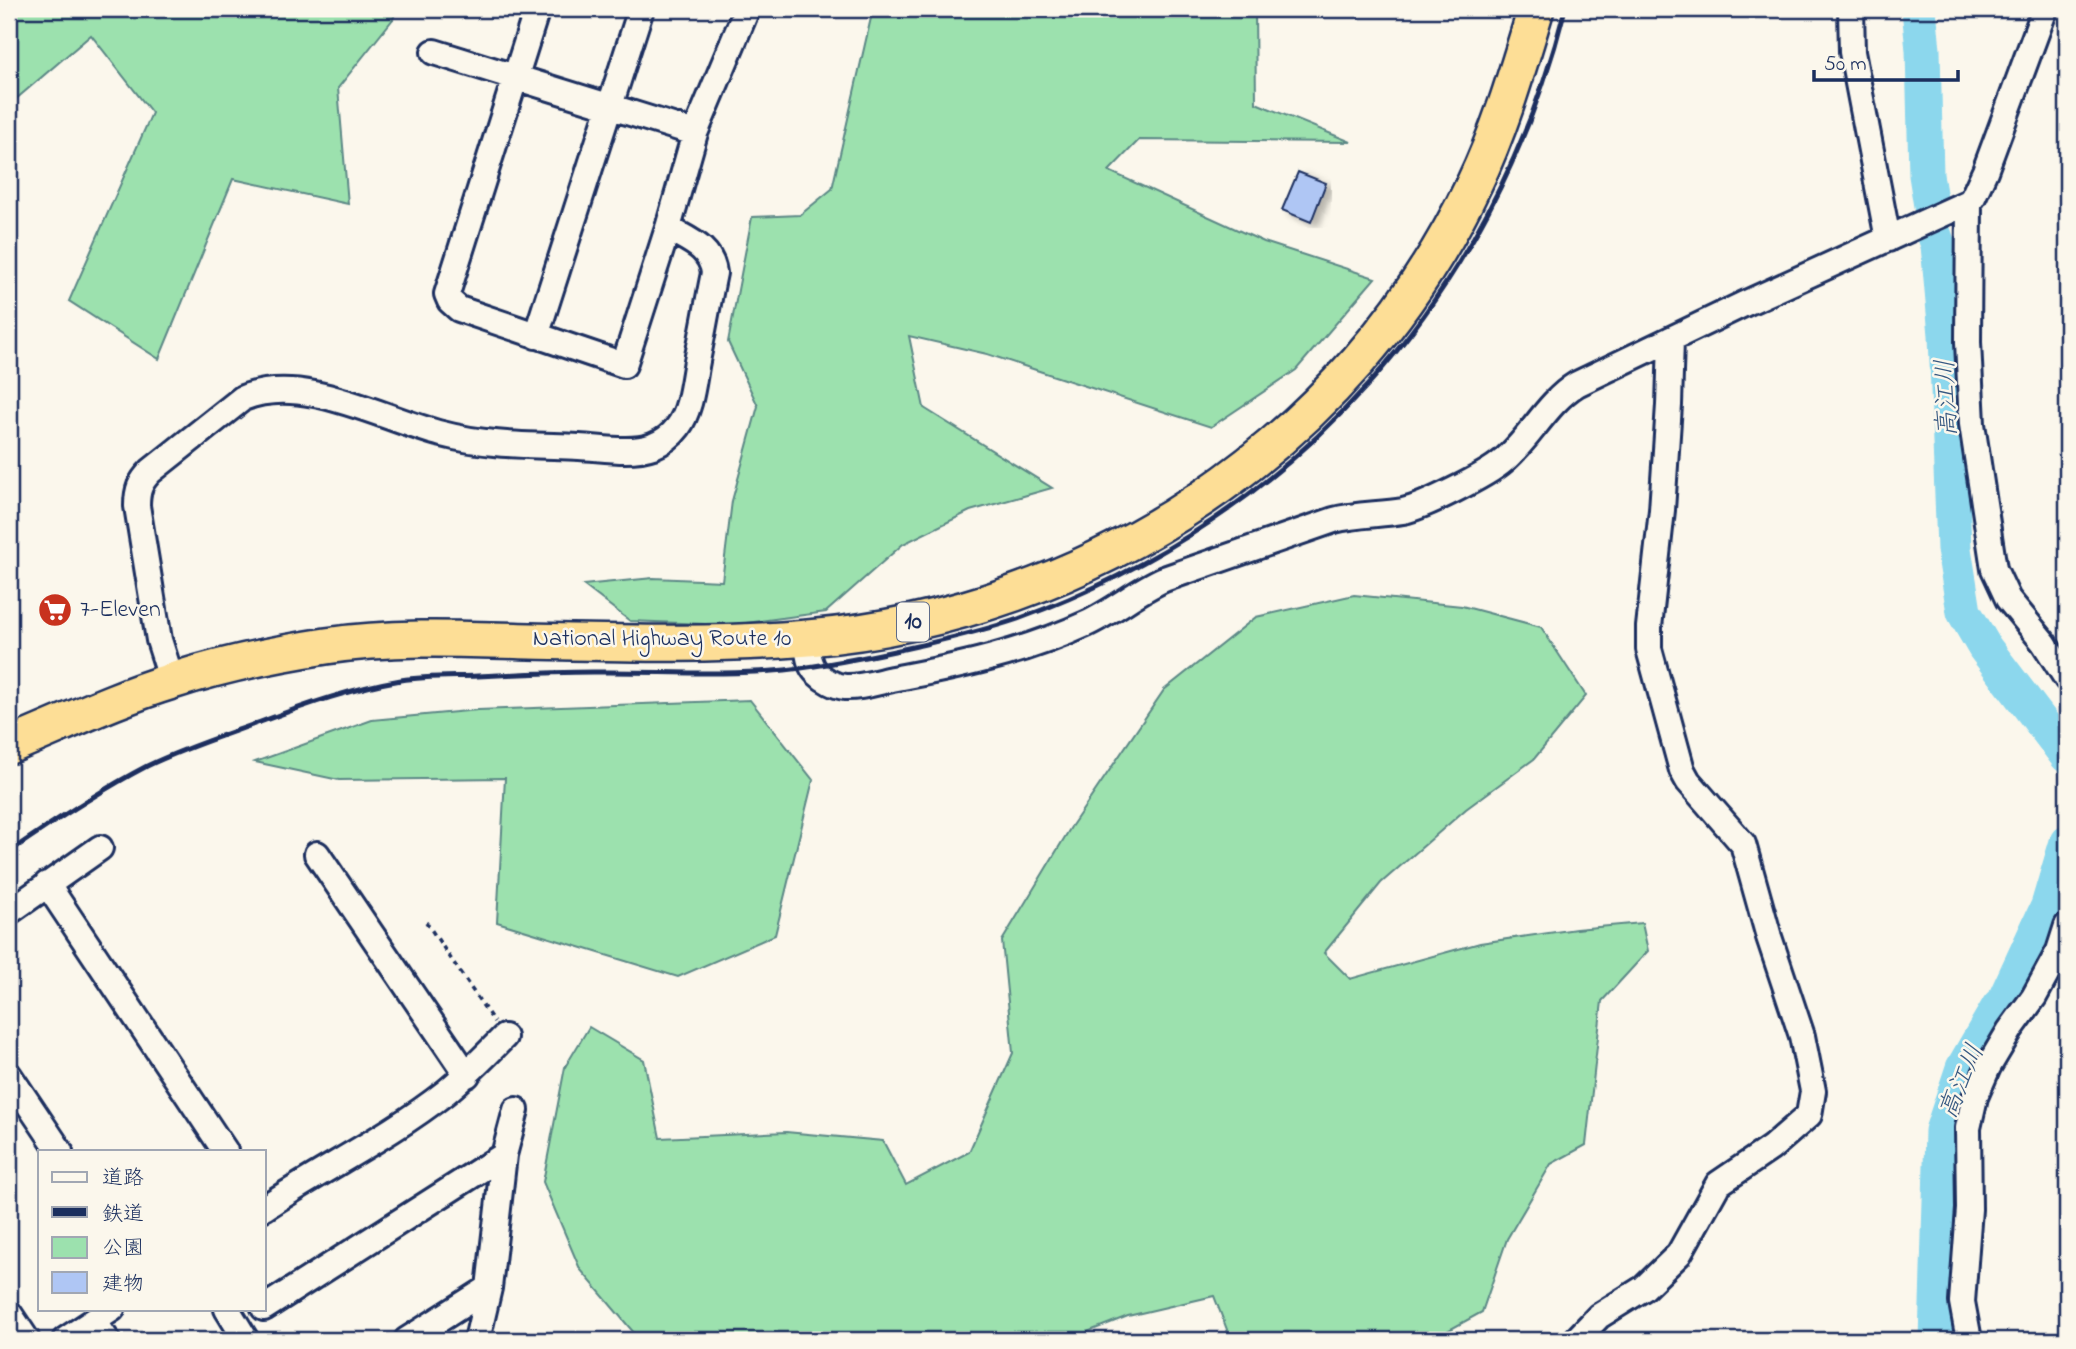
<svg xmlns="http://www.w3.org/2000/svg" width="2076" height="1349" font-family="'Indie Flower','Klee One',sans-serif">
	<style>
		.green { fill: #9ce1ae; stroke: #5c8886; stroke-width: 2 }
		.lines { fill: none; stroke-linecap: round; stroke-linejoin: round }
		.river { stroke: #8cd7ed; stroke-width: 35 }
		.building { fill: #afc6f4; stroke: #1b2f5e; stroke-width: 2; filter: url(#shadow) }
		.minor-casing { stroke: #1b2f5e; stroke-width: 30 }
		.highway-casing { stroke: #1b2f5e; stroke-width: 40 }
		.path { stroke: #1b2f5e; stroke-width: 3.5; stroke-dasharray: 5 5; stroke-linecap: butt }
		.minor { stroke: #fbf7ec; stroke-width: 24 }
		.highway { stroke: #fdde96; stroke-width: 35 }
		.rail { stroke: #1b2f5e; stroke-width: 5 }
		.labels { text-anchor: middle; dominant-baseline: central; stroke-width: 5; stroke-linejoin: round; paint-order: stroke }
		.shield { fill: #fbf7ec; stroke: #5e6b89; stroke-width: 2 }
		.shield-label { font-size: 23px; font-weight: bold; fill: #1b2f5e }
		.poi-label { font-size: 24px; fill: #1b2f5e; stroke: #fbf7ec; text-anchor: start }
		.street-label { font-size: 24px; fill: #1b2f5e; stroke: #fbf7ec }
		.water-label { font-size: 26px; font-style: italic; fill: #375982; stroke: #fbf7ec }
	</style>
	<defs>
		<filter id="shadow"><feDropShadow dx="7" dy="4" stdDeviation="3.5" flood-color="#0004"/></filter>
	</defs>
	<rect width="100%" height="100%" fill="#fbf7ec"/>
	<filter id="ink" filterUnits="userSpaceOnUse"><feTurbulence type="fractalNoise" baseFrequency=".0143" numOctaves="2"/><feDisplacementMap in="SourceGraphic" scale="14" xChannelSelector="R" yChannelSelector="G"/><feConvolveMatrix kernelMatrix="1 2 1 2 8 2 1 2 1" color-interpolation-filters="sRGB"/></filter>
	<g filter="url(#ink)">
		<path class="green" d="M 9,9 L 397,9 L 393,19 L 338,88 L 348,204 L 233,179 L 159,359 L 69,301 L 152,113 L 91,35 L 9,105 Z
			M 873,9 L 1255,9 L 1256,103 L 1351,142 L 1139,140 L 1109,171 L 1264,242 L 1375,278 L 1296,370 L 1211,427 L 987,354 L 909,336 L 924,408 L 1052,488 L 970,511 L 903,544 L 826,612 L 731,625 L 630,621 L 583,585 L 653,578 L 722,581 L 732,501 L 758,406 L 728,342 L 752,217 L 800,215 L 832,189 Z
			M 1354,595 L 1462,606 L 1541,627 L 1586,696 L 1534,759 L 1466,809 L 1381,883 L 1324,953 L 1350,979 L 1480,943 L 1576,929 L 1642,923 L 1648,951 L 1602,1001 L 1586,1145 L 1551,1164 L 1507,1239 L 1482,1312 L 1431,1340 L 1231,1340 L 1214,1296 L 1128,1316 L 1067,1340 L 633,1340 L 635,1334 L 580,1269 L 543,1182 L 565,1067 L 589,1027 L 644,1060 L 660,1138 L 786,1132 L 883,1141 L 906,1185 L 969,1152 L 1013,1053 L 1002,941 L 1071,827 L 1164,690 L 1256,617 Z
			M 750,700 L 813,780 L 775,935 L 678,977 L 497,922 L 505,778 L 339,780 L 255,762 L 372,720 L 478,710 Z"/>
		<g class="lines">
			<path class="river" d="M 1919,9 L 1923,50 L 1926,175 L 1932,212 L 1929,219 L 1938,245 L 1946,335 L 1954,549 L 1964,612 L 1985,648 L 2067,756
				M 1936,1340 L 1942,1131 L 1963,1068 L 1999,1006 L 2004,1001 L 2048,906 L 2067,842"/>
		</g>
		<path class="building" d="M 1298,172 L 1326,183 L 1311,222 L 1282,210 Z"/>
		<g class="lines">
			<g class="minor-casing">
				<path id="minor" d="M 537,9 L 447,294 L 450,301 L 459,309 L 624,365 L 668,228 L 695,133 L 747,9
					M 1851,9 L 1852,52 L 1888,239
					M 434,52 L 695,133
					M 1969,202 L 1968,342 L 1972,424 L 1994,569 L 2008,599 L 2044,643 L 2067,679
					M 536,336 L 641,9
					M 806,638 C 808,650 808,665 817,673 C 824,680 835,686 845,687 C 860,688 878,682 892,679 C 958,667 1025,652 1086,624 C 1114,611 1137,591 1164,579 L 1334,520 C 1356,514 1380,515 1403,511 C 1423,507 1487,475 1503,461 C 1531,438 1546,403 1577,384 L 1744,304 L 1969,202 L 1973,197 L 1985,171 L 2045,9
					M 172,681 L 159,640 L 137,506 C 137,490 140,482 151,471 L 243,398 C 304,373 382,419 442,434 C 487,446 533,445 579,447 C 602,448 630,454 653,446 C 663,442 672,435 678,427 C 691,410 693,382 697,361 C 703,332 708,302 714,273 C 711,247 688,240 668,228
					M 317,854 L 467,1075
					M 47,884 L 225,1151
					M 9,912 L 100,848
					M 9,1075 L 60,1151
					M 264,1208 C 324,1168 389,1137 446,1092 C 467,1075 485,1056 504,1037
					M 264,1308 L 504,1155
					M 227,1309 L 246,1340
					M 9,1313 L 27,1340
					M 94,1321 L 107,1340
					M 65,1340 L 112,1309
					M 407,1340 L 489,1288
					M 477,1340 L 489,1288 L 504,1155 L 516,1110
					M 1576,1340 L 1599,1316 L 1644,1288 L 1679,1254 L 1718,1184 L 1771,1148 L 1809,1115 L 1813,1091 L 1802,1036 L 1769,937 L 1743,844 L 1688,781 L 1682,770 L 1649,649 L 1649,627 L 1662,510 L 1669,405 L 1671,339
					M 1969,1340 L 1962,1302 L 1969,1209 L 1968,1128 L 1975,1097 L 1988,1067 L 2010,1030 L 2034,997 L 2059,951 L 2067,926"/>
			</g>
			<g class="highway-casing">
				<path id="highway" d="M 9,746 C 63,724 116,698 172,681 C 222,665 274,654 326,646 C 394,636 462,639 530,641 C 622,643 715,646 808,638 C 1091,614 1352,442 1474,184 C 1501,128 1518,68 1536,9"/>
			</g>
			<path class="path" d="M 426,922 L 494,1022"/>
			<use href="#minor" class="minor"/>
			<use href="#highway" class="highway"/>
			<path class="rail" d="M 9,852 C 54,821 99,791 147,766 C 184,748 225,735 263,721 C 308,704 354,688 401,680 C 426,676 453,677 478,676 C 516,674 555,672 593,672 C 657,671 721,676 785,670 C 829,665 873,656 917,646 C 951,638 986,630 1018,619 C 1297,518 1493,295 1565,9"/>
		</g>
	</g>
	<defs>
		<g id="supermarket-disc" transform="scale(1.75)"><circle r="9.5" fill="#c8321e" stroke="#fbf7ec"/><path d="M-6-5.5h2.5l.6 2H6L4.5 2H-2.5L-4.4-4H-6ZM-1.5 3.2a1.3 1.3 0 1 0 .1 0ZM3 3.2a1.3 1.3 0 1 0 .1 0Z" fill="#fff"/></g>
	</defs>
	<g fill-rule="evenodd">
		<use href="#supermarket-disc" x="55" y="610"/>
	</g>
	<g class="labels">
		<rect class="shield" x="897" y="602.5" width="32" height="39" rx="5"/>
		<g class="shield-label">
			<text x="913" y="622">10</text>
		</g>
		<g class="poi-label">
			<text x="80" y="610">7-Eleven</text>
		</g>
		<g class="street-label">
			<text x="662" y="639">National Highway Route 10</text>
		</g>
		<g class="water-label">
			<text transform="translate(1948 398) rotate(-92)">高江川</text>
			<text transform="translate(1963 1082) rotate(-67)">高江川</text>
		</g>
	</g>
	<rect width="2076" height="1349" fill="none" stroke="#fbf7ec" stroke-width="35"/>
	<rect x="18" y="18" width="2041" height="1314" fill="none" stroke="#1b2f5e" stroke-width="2.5" filter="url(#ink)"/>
	<rect x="38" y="1150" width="228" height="161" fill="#fbf7ec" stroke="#a1a7b3" stroke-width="2"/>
	<rect x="52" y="1172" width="35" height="10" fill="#fbf7ec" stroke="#a1a7b3" stroke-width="2"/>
	<text x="102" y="1184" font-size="21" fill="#1b2f5e">道路</text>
	<rect x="52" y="1207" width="35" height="10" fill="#1b2f5e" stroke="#a1a7b3" stroke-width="2"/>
	<text x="102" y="1220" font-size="21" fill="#1b2f5e">鉄道</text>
	<rect x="52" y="1237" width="35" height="21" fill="#9ce1ae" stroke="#a1a7b3" stroke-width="2"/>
	<text x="102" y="1254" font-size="21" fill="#1b2f5e">公園</text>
	<rect x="52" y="1272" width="35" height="21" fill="#afc6f4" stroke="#a1a7b3" stroke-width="2"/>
	<text x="102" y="1290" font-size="21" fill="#1b2f5e">建物</text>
	<path d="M1814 70v10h144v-10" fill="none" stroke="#1b2f5e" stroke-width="3.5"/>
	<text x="1824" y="70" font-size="21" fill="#1b2f5e" stroke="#fbf7ec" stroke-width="5" paint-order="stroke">50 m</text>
</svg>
